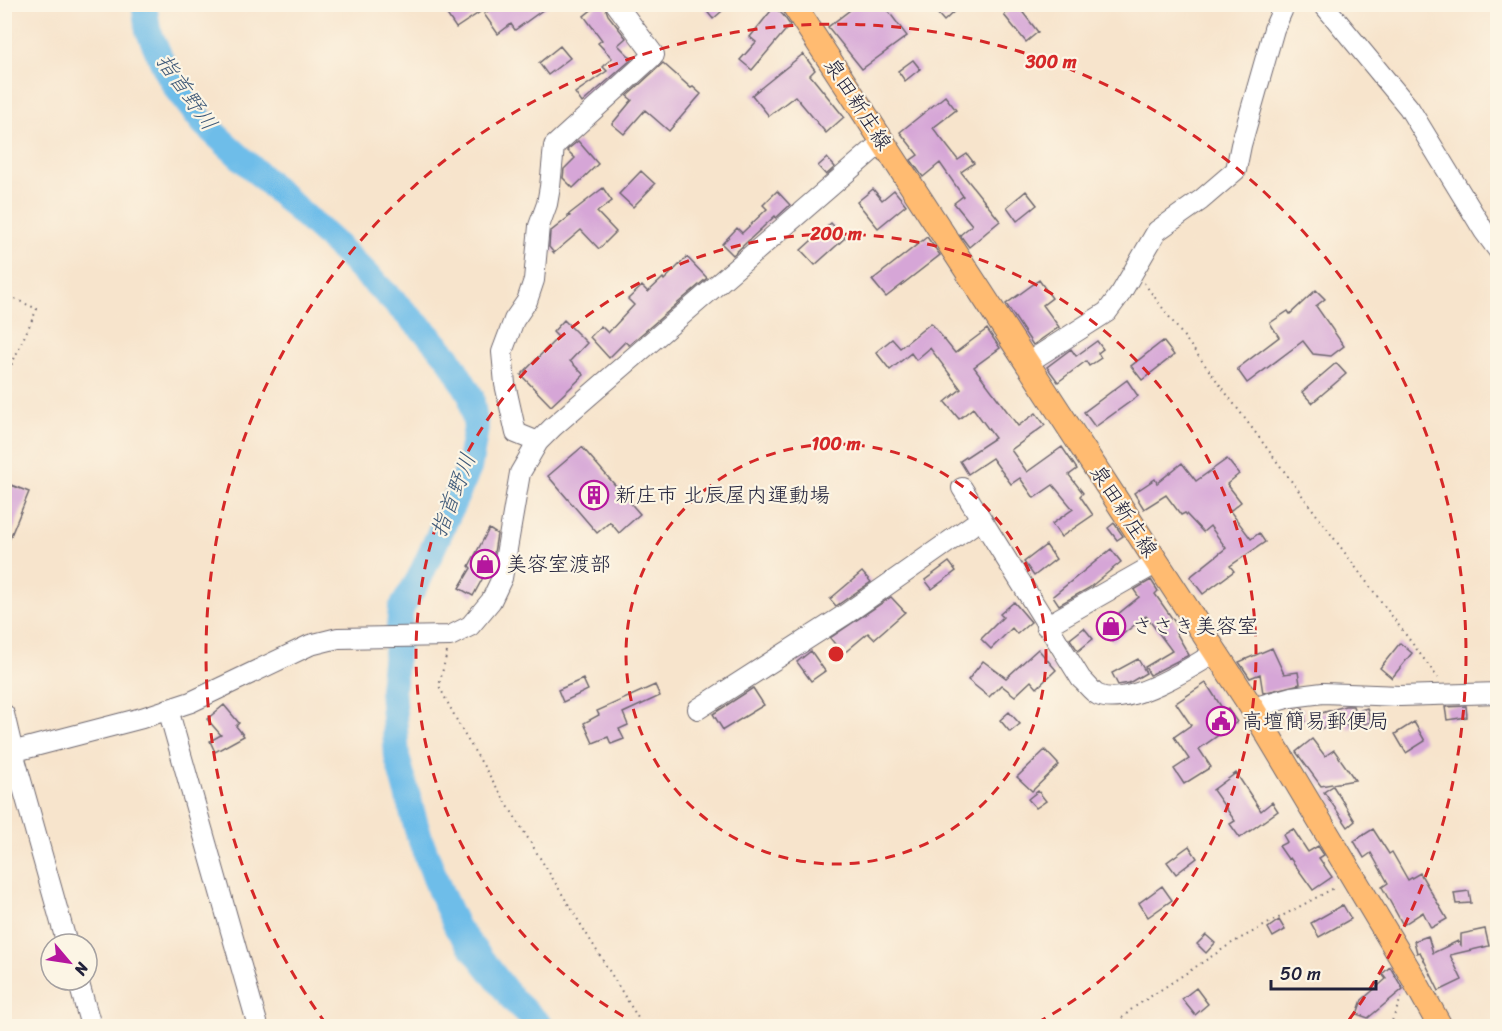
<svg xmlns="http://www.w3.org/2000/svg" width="1502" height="1031" font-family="Sriracha,'Klee One',sans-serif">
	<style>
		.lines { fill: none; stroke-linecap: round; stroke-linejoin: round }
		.river { stroke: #6ebde9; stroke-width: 26 }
		.building { fill: #d6a6d7 }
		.minor-casing { stroke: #6d666e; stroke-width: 22 }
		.major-casing { stroke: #6d666e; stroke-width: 26 }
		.path { stroke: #6d666e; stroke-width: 2; stroke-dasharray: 1.5 4.5; stroke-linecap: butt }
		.minor { stroke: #fff; stroke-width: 20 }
		.major { stroke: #ffbb71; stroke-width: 24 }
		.ring { fill: none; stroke: #d62828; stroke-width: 3; stroke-dasharray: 10 8 }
		.labels { text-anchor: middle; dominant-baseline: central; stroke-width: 4.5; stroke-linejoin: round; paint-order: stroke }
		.street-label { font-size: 21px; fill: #22223b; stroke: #fcf5e5 }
		.poi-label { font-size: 21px; fill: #22223b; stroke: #fcf5e5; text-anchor: start }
		.water-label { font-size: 22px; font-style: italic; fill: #3d5878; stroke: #fcf5e5 }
		.centre { fill: #d62828; stroke: #fcf5e5; stroke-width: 3 }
		.ring-label { font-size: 18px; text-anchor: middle; font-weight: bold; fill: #d62828; stroke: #fcf5e5; stroke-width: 4.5; stroke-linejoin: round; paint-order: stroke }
	</style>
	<rect width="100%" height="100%" fill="#fcf5e5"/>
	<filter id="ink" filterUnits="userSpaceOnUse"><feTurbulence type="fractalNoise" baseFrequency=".0167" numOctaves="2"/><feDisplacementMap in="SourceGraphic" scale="12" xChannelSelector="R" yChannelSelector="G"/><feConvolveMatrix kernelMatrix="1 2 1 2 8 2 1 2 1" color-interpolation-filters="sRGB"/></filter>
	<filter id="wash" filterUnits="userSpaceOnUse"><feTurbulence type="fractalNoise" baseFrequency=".008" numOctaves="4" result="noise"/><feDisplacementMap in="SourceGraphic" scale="24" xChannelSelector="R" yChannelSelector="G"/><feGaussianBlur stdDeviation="1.35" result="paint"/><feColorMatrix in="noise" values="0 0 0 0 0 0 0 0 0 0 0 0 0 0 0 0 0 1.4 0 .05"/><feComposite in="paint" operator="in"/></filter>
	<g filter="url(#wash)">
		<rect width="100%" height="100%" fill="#f7e4cc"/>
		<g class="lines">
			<path class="river" d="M 144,4 L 148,30 L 165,68 L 178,91 L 204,124 L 330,239 L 427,334 L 448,357 L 471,396 L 476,428 L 469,468 L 419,579 L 401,609 L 392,689 L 397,757 L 418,833 L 440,891 L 457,928 L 514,1001 L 541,1026"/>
		</g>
		<g id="blocks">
			<path class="building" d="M 440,4 L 475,4 L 480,12 L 456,28 Z
				M 498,4 L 551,4 L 515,30 L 511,24 L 498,34 L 484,14 Z
				M 599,4 L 604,4 L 608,15 L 626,38 L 618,45 L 632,59 L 582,103 L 575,93 L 607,71 L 603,67 L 612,58 L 598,43 L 602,40 L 584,16 Z
				M 711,4 L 730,4 L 713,19 L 705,9 Z
				M 858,4 L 883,4 L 907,36 L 862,69 L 828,27 Z
				M 929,4 L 962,4 L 944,21 Z
				M 1017,5 L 1038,32 L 1026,42 L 1004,15 Z
				M 774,7 L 783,15 L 790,25 L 752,70 L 740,60 L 756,42 L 750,37 Z
				M 560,46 L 570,58 L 548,75 L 539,63 Z
				M 803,54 L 815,70 L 810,75 L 844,117 L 826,133 L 795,96 L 769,116 L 752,95 Z
				M 913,60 L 920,69 L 905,81 L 898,71 Z
				M 663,63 L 691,88 L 693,87 L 701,94 L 669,131 L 645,110 L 624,134 L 612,124 L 632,100 L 627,96 Z
				M 945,96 L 956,110 L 933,128 L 958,160 L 967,154 L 974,163 L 961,172 L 1000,221 L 969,247 L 960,235 L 972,225 L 954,203 L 963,196 L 940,163 L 923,177 L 911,160 L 918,155 L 900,132 Z
				M 578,141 L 598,164 L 573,188 L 563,178 L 564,169 L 575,158 L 567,150 Z
				M 827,158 L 835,167 L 826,175 L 818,166 Z
				M 641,171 L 655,184 L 633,207 L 619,194 Z
				M 603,188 L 612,201 L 597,212 L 616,232 L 599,249 L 581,230 L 554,253 L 549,247 L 550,232 L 570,216 L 568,215 Z
				M 873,189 L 882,200 L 894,190 L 906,205 L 878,228 L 857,202 Z
				M 777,191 L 790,205 L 776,218 L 775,216 L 733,255 L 722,244 L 737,228 L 742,233 L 767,209 L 763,205 Z
				M 1026,191 L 1037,205 L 1017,221 L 1007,207 Z
				M 831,223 L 845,238 L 815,265 L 801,250 Z
				M 927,237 L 940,255 L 886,297 L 872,280 Z
				M 687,257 L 707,278 L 629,345 L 625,342 L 609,358 L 590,337 L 601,326 L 608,333 L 634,305 L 628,299 L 642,286 L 648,292 L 663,278 L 664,280 Z
				M 1039,280 L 1052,298 L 1043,305 L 1059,327 L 1033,345 L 1006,304 Z
				M 1316,290 L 1325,299 L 1316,306 L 1344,346 L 1331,356 L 1313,354 L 1303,341 L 1247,383 L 1237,369 L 1279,337 L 1270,323 L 1288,311 L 1290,314 Z
				M 564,320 L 587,343 L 570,361 L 584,375 L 551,406 L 521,375 L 558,337 L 553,332 Z
				M 931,323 L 955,353 L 987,329 L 1000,348 L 974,367 L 1018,426 L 1036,413 L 1045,425 L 1011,450 L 1027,472 L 1062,447 L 1077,469 L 1069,475 L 1083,493 L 1080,496 L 1093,515 L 1061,537 L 1052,524 L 1073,509 L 1053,485 L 1034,498 L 1020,478 L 1011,484 L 992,458 L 968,474 L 960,461 L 995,438 L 973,408 L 959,419 L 945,402 L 961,389 L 930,348 L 916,360 L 911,353 L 890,370 L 876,352 L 892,339 L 900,348 Z
				M 1097,341 L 1103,349 L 1098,353 L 1101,358 L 1089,366 L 1086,361 L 1058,382 L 1047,367 L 1071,349 L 1076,356 Z
				M 1163,341 L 1174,355 L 1142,380 L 1131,366 Z
				M 1336,363 L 1346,374 L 1312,403 L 1302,392 Z
				M 1127,380 L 1138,396 L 1095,427 L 1084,412 Z
				M 582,447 L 640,514 L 619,533 L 610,522 L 597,533 L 548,476 Z
				M 1227,459 L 1239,474 L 1227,484 L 1241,502 L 1230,511 L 1251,539 L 1259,533 L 1265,542 L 1230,566 L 1234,571 L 1203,594 L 1190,577 L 1226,548 L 1210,526 L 1203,532 L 1185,513 L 1181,515 L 1166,495 L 1144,509 L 1134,493 L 1155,479 L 1157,483 L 1182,463 L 1196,481 Z
				M 11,485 L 29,492 L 5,550 L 4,501 Z
				M 1114,523 L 1123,536 L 1117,540 L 1108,528 Z
				M 489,529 L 497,534 L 493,559 L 473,596 L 459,588 L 471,568 L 469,566 Z
				M 1046,545 L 1056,559 L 1034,576 L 1024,562 Z
				M 1111,549 L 1121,562 L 1089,588 L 1059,605 L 1053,596 Z
				M 949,562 L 956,571 L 932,589 L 925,580 Z
				M 862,572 L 871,582 L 836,606 L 830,599 Z
				M 1151,580 L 1158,591 L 1155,594 L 1179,628 L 1175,631 L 1189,655 L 1150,675 L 1145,667 L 1172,651 L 1146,616 L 1113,642 L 1102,627 L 1139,597 L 1134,590 Z
				M 891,597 L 905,612 L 874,639 L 868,633 L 843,654 L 830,638 Z
				M 1014,602 L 1031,622 L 1017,634 L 1012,628 L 991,649 L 981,639 L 1003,617 L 1000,614 Z
				M 1084,628 L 1093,639 L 1078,651 L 1070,639 Z
				M 1400,643 L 1412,653 L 1392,678 L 1380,668 Z
				M 1272,648 L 1284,674 L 1298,672 L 1300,684 L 1263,693 L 1260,674 L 1250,678 L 1239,662 Z
				M 1038,649 L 1056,670 L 1037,688 L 1031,681 L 1015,696 L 1001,685 L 989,697 L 968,680 L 983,661 L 1006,678 Z
				M 811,651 L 825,671 L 811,681 L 797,662 Z
				M 1138,659 L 1146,673 L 1129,683 L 1118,685 L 1112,673 Z
				M 583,679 L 588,690 L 563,702 L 558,690 Z
				M 1206,683 L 1224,711 L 1228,709 L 1237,722 L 1199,749 L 1211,767 L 1184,784 L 1174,769 L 1189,759 L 1174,737 L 1191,725 L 1176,703 Z
				M 655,685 L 660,696 L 623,713 L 628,725 L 619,729 L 624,739 L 611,744 L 608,737 L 593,743 L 584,723 L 599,715 L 597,711 Z
				M 753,688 L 764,705 L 723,730 L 713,714 Z
				M 224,705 L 239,723 L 236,726 L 244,736 L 215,752 L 210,741 L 221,735 L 207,719 Z
				M 1345,706 L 1353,706 L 1355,712 L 1367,708 L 1371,722 L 1348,729 L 1345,721 L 1319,729 L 1315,715 Z
				M 1466,706 L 1467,717 L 1447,720 L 1445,707 Z
				M 1303,708 L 1305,721 L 1296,722 L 1294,709 Z
				M 1009,712 L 1020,724 L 1010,732 L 1000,720 Z
				M 1414,722 L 1425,741 L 1406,753 L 1395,734 Z
				M 1312,739 L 1325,756 L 1334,750 L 1355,780 L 1321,786 L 1296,752 Z
				M 1045,750 L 1059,765 L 1032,791 L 1017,777 Z
				M 1236,773 L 1261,811 L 1272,802 L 1278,811 L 1240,838 L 1230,824 L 1235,821 L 1213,790 Z
				M 1333,786 L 1355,821 L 1348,827 L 1324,792 Z
				M 1038,791 L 1046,801 L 1036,808 L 1028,799 Z
				M 1293,829 L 1308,852 L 1318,846 L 1324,855 L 1319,858 L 1332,877 L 1313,890 L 1290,858 L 1288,859 L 1279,846 L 1287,842 L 1283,835 Z
				M 1373,829 L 1389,854 L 1392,852 L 1408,880 L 1420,873 L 1447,919 L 1431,928 L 1423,912 L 1403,925 L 1382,887 L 1388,883 L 1371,853 L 1364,858 L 1354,841 Z
				M 1189,846 L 1197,858 L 1176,874 L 1167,862 Z
				M 1162,886 L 1172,900 L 1148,917 L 1139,903 Z
				M 1469,891 L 1471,903 L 1456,904 L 1454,893 Z
				M 1343,905 L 1351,919 L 1319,937 L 1311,923 Z
				M 1279,920 L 1285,930 L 1273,937 L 1268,928 Z
				M 1485,929 L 1489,946 L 1450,955 L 1462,980 L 1439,991 L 1420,952 L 1417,953 L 1414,941 L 1428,936 L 1433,953 L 1458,941 L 1461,945 L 1461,934 Z
				M 1206,935 L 1215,943 L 1206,953 L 1197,944 Z
				M 1390,967 L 1403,989 L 1368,1018 L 1357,1014 L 1362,1000 L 1386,979 L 1382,974 Z
				M 1196,988 L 1208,1004 L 1195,1015 L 1182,999 Z"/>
		</g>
	</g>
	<g filter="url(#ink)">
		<use href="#blocks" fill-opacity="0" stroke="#6d666e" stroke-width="1.5"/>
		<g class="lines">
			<g class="minor-casing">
				<path id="minor" d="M 1323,4 L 1409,108 L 1484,231 L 1498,250
					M 1027,363 L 1107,312 L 1121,293 L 1157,231 L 1201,200 L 1236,170 L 1241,145 L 1274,29 L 1285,4
					M 538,442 L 516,433 L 505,384 L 502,352 L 514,320 L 527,301 L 534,280 L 539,226 L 547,204 L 550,187 L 554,146 L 654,55 L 616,4
					M 962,488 L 1081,679 C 1086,683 1092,692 1098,695 C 1127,708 1191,668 1216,652
					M 1046,626 L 1157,563
					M 1252,708 L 1291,697 L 1323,693 L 1400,696 L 1498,693
					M 168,709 L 258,1026
					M 698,709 L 846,614 L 981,519
					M 4,714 L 13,752 L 67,944
					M 4,754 L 142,718 L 191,702 L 310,645 L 338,638 L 450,636 L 470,626 L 491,601 L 502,578 L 520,473 L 538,442 L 553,427 L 883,141
					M 78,980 L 91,1026"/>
			</g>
			<g class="major-casing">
				<path id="major" d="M 793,4 L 1252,708 L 1411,974 L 1440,1026"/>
			</g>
			<path class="path" d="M 1144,283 L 1438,678
				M 4,294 L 37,309 L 4,381
				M 447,652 L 439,686 L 464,734 L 643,1026
				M 1113,1026 L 1133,1008 L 1232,943 L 1336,887
				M 1390,1026 L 1402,996"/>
			<use href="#minor" class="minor"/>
			<use href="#major" class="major"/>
		</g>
	</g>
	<g class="ring">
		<circle cx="836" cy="654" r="210"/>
		<path d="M639 1025A420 420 0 1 1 1033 1025"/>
		<path d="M326 1024A630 630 0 1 1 1346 1024"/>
	</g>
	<defs>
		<g id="building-ring" transform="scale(1.5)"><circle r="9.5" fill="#fcf5e5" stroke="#b5179e" stroke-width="1.5"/><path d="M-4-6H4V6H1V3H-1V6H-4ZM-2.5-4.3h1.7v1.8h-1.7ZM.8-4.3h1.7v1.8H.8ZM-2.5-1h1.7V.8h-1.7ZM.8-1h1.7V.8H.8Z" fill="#b5179e"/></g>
		<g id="shop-ring" transform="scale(1.5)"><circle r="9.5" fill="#fcf5e5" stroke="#b5179e" stroke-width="1.5"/><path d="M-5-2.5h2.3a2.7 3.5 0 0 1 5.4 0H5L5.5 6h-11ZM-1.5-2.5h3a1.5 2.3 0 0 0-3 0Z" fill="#b5179e"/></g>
		<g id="civic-ring" transform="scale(1.5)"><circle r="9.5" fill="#fcf5e5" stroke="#b5179e" stroke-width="1.5"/><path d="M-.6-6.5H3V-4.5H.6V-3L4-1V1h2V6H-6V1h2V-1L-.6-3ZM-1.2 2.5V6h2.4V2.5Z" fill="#b5179e"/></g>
	</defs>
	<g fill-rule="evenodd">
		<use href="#building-ring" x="594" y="495"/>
		<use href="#shop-ring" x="485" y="564"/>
		<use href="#shop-ring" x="1111" y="626"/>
		<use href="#civic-ring" x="1221" y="721"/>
	</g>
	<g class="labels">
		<g class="street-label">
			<text transform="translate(858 104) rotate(57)">泉田新庄線</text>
			<text transform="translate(1124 511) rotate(57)">泉田新庄線</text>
		</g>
		<g class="poi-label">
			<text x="615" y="495">新庄市 北辰屋内運動場</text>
			<text x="506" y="564">美容室渡部</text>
			<text x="1132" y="626">ささき美容室</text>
			<text x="1242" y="721">高壇簡易郵便局</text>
		</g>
		<g class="water-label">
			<text transform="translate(187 92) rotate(55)">指首野川</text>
			<text transform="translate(453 495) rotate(-69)">指首野川</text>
		</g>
	</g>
	<circle cx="836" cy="654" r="9" class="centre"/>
	<g class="ring-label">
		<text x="1051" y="68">300 m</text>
		<text x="836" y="240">200 m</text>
		<text x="836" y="450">100 m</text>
	</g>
	<rect width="1502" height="1031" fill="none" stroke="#fcf5e5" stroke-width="24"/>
	<g transform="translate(69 962) rotate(119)"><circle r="28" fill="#fcf5e5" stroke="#a5a1a1" stroke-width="1.5"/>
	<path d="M0-4.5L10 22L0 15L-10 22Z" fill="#b5179e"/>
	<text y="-9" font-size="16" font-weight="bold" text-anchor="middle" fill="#22223b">N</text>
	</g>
	<path d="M1271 980v9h105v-9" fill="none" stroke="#22223b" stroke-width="3"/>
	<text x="1280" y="980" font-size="18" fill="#22223b" stroke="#fcf5e5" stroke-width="4.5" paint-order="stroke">50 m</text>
</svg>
